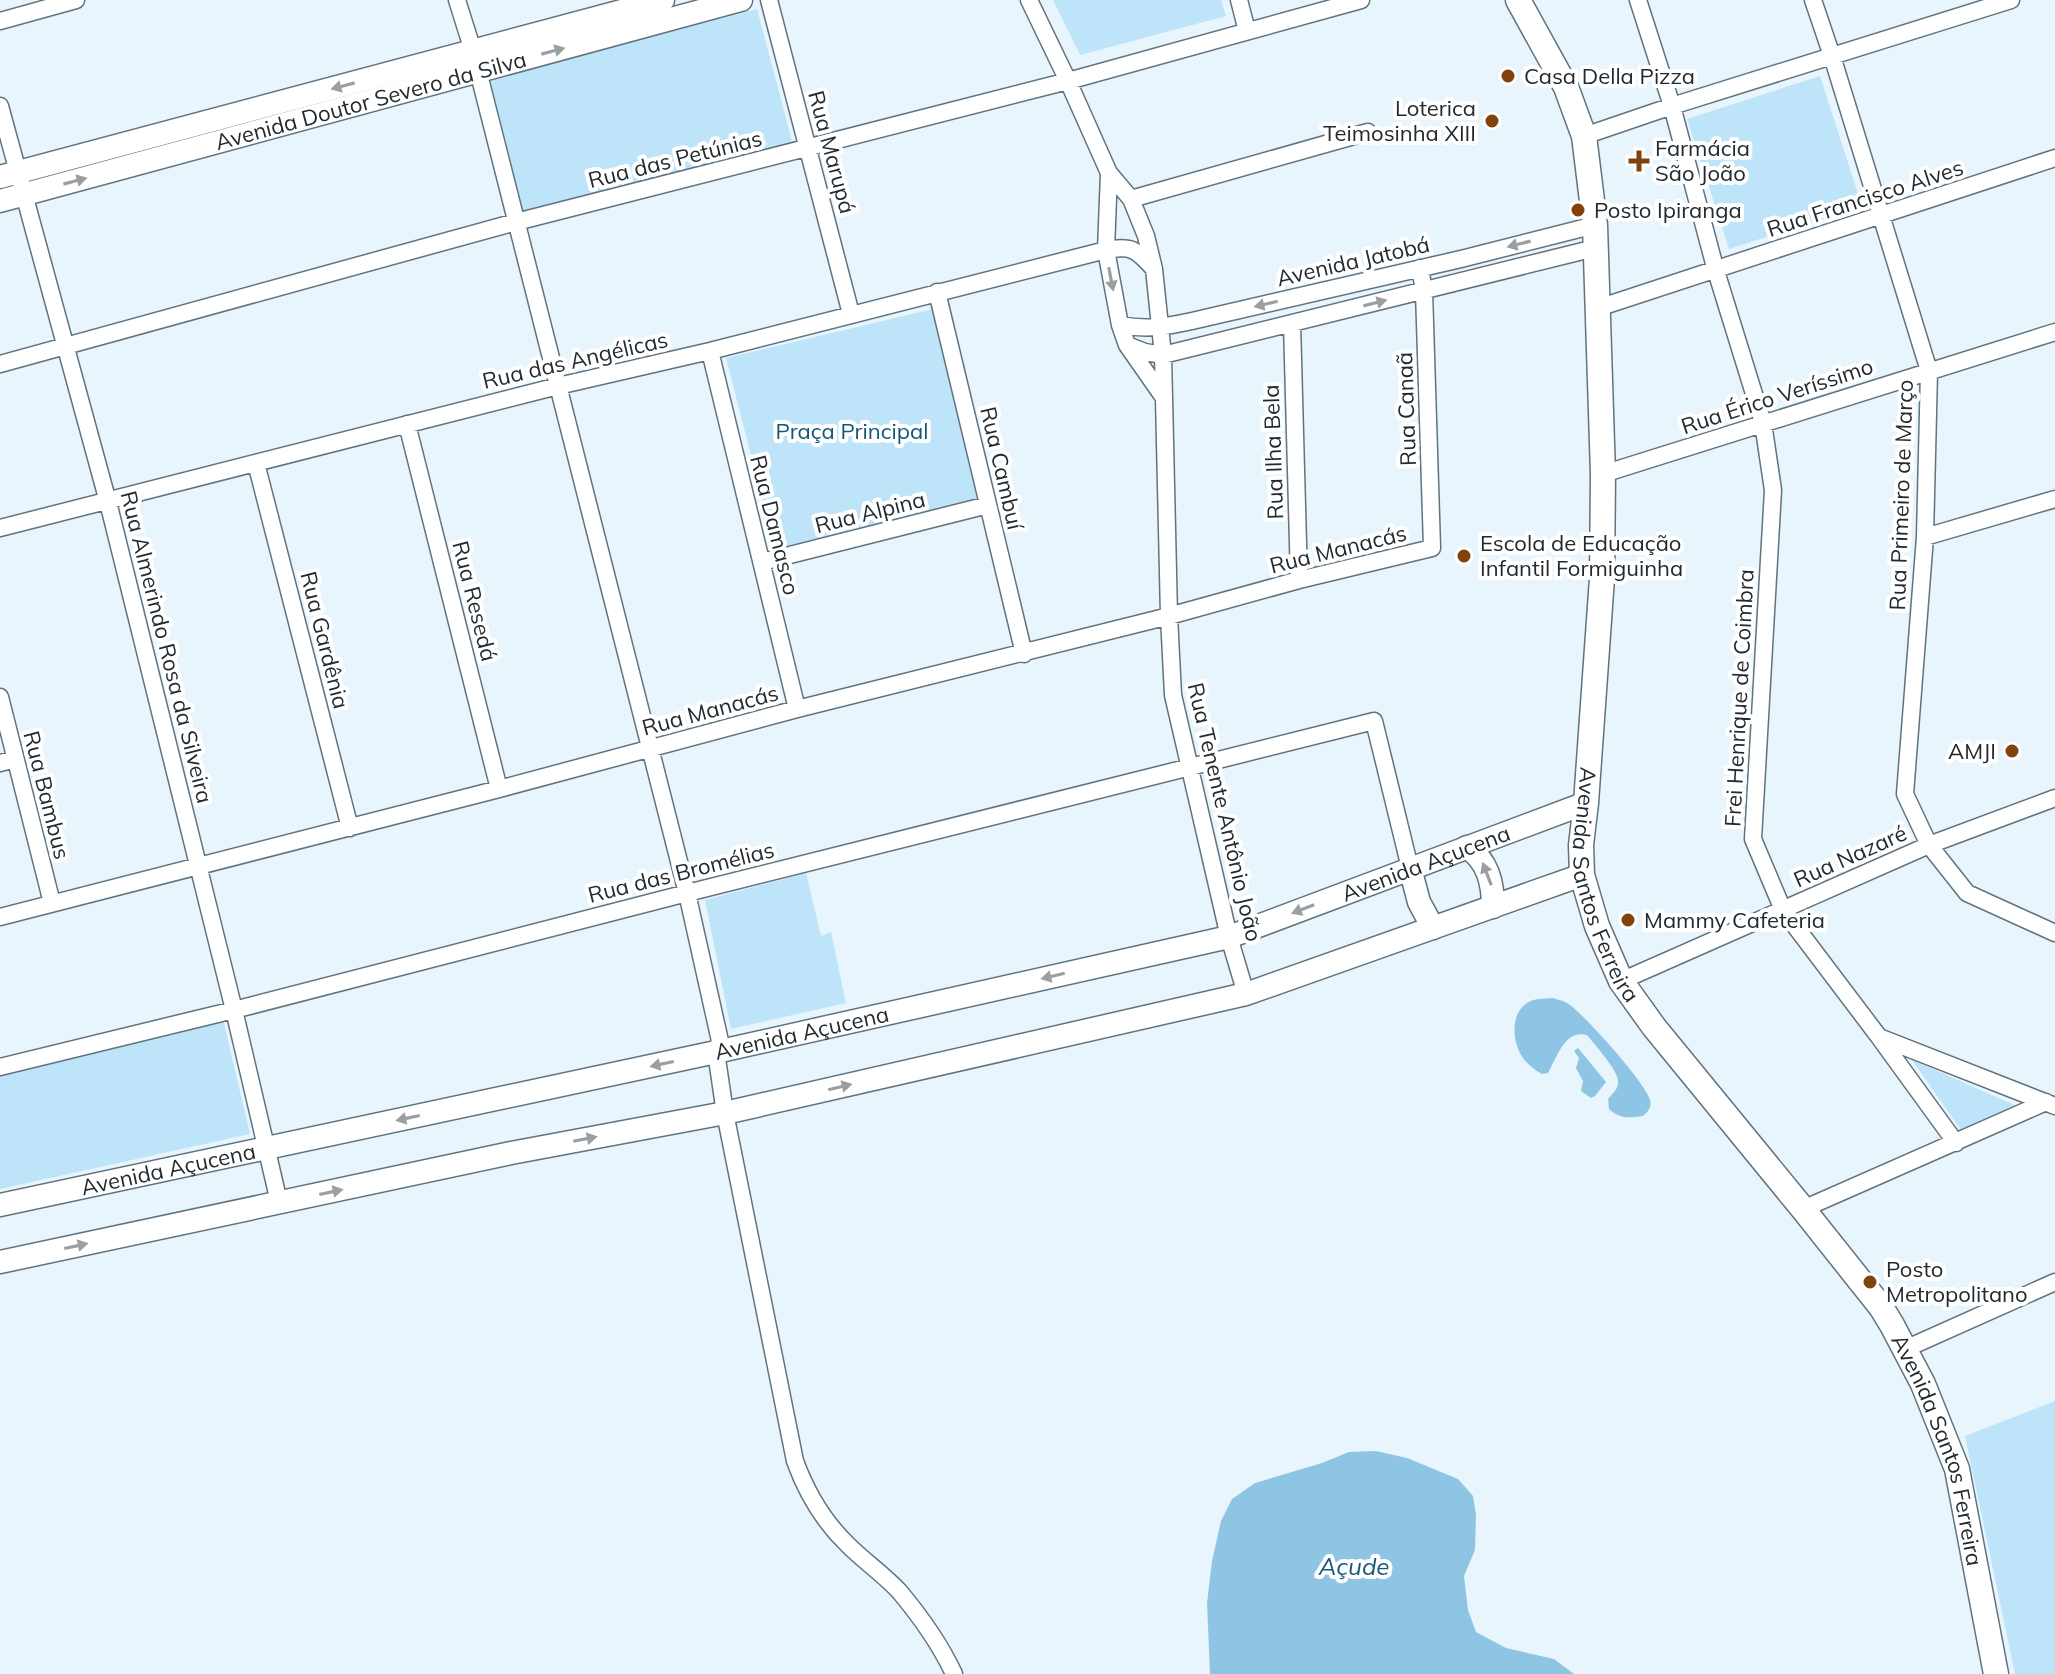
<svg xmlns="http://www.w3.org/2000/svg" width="2055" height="1674" font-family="Mulish,sans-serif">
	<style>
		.green { fill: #bee4fa }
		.water { fill: #8ec5e4 }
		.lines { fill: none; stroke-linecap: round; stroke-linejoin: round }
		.street-casing { stroke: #60737f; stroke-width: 19 }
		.secondary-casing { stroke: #60737f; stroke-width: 25 }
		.primary-casing { stroke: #60737f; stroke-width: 27 }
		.street { stroke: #fff; stroke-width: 16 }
		.secondary { stroke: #fff; stroke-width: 22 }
		.primary { stroke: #fff; stroke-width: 24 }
		.oneway { fill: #9c9fa1 }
		.poi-dot { fill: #82420b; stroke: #fff; stroke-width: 3 }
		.labels { text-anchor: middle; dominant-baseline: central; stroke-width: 8; stroke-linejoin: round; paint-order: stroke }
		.poi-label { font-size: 22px; fill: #222a2f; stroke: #fff; text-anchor: start }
		.street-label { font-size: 22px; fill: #222a2f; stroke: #fff }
		.park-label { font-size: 22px; fill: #135775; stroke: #fff }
		.water-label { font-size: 24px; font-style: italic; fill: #165978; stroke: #fff }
	</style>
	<rect width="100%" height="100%" fill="#e8f5fd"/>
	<path class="green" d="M 1053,0 L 1221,0 L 1226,16 L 1080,55 Z
		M 757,9 L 792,141 L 521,212 L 486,81 Z
		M 1820,76 L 1862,206 L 1729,249 L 1687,119 Z
		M 933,309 L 979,502 L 776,553 L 726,358 Z
		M 806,873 L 821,936 L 831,932 L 846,1003 L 731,1029 L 705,900 Z
		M 223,1019 L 250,1134 L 0,1189 L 0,1076 Z
		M 1912,1060 L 2017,1106 L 1961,1130 Z
		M 2055,1401 L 2055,1674 L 2015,1674 L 1965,1436 Z"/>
	<path class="water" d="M 1553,998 C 1559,1000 1565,1001 1570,1005 C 1586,1017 1645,1082 1650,1100 C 1652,1107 1648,1112 1643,1116 C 1628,1118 1620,1119 1609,1109 L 1608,1099 C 1612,1094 1619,1089 1618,1081 C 1618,1070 1594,1044 1587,1035 C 1565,1029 1557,1057 1548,1073 L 1542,1074 C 1533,1069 1523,1061 1519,1051 C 1512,1036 1512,1012 1527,1003 C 1534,998 1544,999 1553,998 Z
		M 1578,1048 L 1606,1082 L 1595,1096 L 1591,1098 L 1581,1091 L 1583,1081 L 1576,1068 L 1579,1058 L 1574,1051 Z
		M 1376,1451 L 1407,1458 L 1458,1479 L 1473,1496 L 1476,1515 L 1475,1550 L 1464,1576 L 1468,1610 L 1476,1632 L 1506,1648 L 1554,1659 L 1574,1674 L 1210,1674 L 1207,1603 L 1212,1561 L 1221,1521 L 1232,1499 L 1255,1483 L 1322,1463 L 1349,1452 Z"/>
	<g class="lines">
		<g class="street-casing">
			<path id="street" d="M 457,0 L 473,51 L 687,893 L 720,1041 L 716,1052 L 725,1113 L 795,1461 C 807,1494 823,1521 848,1545 C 864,1561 883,1574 899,1591 C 920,1616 940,1644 954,1674
				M 769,0 L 851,314
				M 1029,0 L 1068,81 L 1109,173 L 1131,199 L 1146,236 L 1154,269 L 1163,355 L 1169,616 L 1173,695 L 1229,937 L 1246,994
				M 1239,0 L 1247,31
				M 1638,0 L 1672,106 L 1716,271 L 1763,423 L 1773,490 L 1753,839 L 1783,910 L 1879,1037 L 2055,1106
				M 1813,0 L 1832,56 L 1929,371 L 1925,537 L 1905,794 L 1929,845 L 1967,893 L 2055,933
				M 0,21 L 76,0
				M 0,106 L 108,502 L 234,1010 L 279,1202
				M 1584,136 L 1672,106 L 2011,0
				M 1109,173 L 1106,250 L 1120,325 L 1127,345 L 1164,398
				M 1131,199 L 1368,132
				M 937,292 L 1024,654
				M 1598,308 L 2055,158
				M 1292,323 L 1299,580
				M 1120,325 C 1148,330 1164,327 1192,321 L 1461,259 L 1595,225
				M 1127,345 L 1145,352 L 1163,355 L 1595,248
				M 710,351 L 797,709
				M 0,364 L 516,222 L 1068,81 L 1361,0
				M 407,424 L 499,789
				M 256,463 L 350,828
				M 1603,474 L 2055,332
				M 0,528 L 558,386 L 710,351 L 1106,250 C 1132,245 1137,250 1154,269
				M 1925,537 L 2055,499
				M 762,562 L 988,505
				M 0,697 L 52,903
				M 0,763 L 15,759
				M 0,917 L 499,789 L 797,709 L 1169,616 L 1299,580 L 1432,548 L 1424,291 L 1420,268
				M 1621,981 L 1929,845 L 2055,798
				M 1879,1037 L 1956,1143
				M 0,1067 L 234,1010 L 687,893 L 1374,721 L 1410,868
				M 1803,1209 L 2046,1102
				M 1905,1349 L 2055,1282"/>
		</g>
		<g class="secondary-casing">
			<g id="secondary">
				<path d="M 0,177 L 663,0"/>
				<path id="s1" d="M 0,201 L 741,0"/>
				<path d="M 1467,847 C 1488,861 1493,883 1493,907"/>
				<path d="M 1410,868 L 1419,902 L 1433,928"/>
				<path id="s2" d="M 0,1205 L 716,1052 L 1229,937 L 1586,803"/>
				<path d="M 0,1262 L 511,1153 L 725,1113 L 1246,994 L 1582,875"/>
			</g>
		</g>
		<g class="primary-casing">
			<g id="primary">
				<path id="s3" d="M 1518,0 L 1566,87 L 1584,136 L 1595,225 L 1603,474 L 1602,578 L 1586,803 L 1581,845 L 1582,875 L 1597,926 L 1621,981 L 1654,1027 L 1803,1209 L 1881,1307 L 1892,1325 L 1923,1384 L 1957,1469 L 1996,1674"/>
			</g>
		</g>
		<use href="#street" class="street"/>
		<use href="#secondary" class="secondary"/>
		<use href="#primary" class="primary"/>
	</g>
	<defs><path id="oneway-solid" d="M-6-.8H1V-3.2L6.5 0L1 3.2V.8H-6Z" transform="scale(2)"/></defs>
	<g class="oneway">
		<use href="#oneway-solid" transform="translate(553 51) rotate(-15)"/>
		<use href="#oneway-solid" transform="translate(343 86) rotate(165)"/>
		<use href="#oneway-solid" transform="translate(75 181) rotate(-15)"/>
		<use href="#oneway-solid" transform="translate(1519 244) rotate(166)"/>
		<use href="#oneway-solid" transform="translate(1111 279) rotate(79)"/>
		<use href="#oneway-solid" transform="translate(1375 303) rotate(-14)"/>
		<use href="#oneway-solid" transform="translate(1266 304) rotate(167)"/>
		<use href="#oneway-solid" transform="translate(1487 874) rotate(-111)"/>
		<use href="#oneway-solid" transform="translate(1303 909) rotate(159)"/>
		<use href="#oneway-solid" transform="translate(1053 976) rotate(167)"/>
		<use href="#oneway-solid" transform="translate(662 1064) rotate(168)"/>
		<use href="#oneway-solid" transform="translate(840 1087) rotate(-13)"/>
		<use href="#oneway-solid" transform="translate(408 1118) rotate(168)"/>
		<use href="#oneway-solid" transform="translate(585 1139) rotate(-11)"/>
		<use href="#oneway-solid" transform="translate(331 1192) rotate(-12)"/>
		<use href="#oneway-solid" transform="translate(76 1246) rotate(-12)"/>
	</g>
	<g class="poi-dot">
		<circle cx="1508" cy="76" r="8"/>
		<circle cx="1492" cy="121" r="8"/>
		<path d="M1635 149h8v8h8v8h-8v8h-8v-8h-8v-8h8z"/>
		<circle cx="1578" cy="210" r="8"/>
		<circle cx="1464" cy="556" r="8"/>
		<circle cx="2012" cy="751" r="8"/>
		<circle cx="1628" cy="920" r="8"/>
		<circle cx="1870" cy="1282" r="8"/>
	</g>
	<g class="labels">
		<g class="poi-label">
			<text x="1524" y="76">Casa Della Pizza</text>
			<text x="1476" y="108" text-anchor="end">Loterica<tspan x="1476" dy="25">Teimosinha XIII</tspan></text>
			<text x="1655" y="148">Farmácia<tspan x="1655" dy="25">São João</tspan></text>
			<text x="1594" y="210">Posto Ipiranga</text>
			<text x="1480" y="543">Escola de Educação<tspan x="1480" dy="25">Infantil Formiguinha</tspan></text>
			<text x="1996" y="751" text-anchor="end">AMJI</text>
			<text x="1644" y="920">Mammy Cafeteria</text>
			<text x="1886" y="1269">Posto<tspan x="1886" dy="25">Metropolitano</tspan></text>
		</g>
		<g class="street-label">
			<text stroke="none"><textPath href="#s1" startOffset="384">Avenida Doutor Severo da Silva</textPath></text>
			<text transform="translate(832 152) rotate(75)">Rua Marupá</text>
			<text transform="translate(675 159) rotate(-14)">Rua das Petúnias</text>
			<text transform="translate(1865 198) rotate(-18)">Rua Francisco Alves</text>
			<text transform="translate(1353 261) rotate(-13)">Avenida Jatobá</text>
			<text transform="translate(575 360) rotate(-13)">Rua das Angélicas</text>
			<text transform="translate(1777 396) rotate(-18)">Rua Érico Veríssimo</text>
			<text transform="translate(1406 409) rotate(-92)">Rua Canaã</text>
			<text transform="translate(1273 452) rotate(-92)">Rua Ilha Bela</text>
			<text transform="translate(1002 468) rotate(77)">Rua Cambuí</text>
			<text transform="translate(1901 495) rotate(-88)">Rua Primeiro de Março</text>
			<text transform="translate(870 512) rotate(-14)">Rua Alpina</text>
			<text transform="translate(775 525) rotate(76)">Rua Damasco</text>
			<text transform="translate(1338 549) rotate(-14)">Rua Manacás</text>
			<text transform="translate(475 601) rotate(76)">Rua Resedá</text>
			<text transform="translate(325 640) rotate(76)">Rua Gardênia</text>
			<text transform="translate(167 647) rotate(76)">Rua Almerindo Rosa da Silveira</text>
			<text transform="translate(1739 698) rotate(-87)">Frei Henrique de Coimbra</text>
			<text transform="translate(710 710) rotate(-15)">Rua Manacás</text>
			<text transform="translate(47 795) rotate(76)">Rua Bambus</text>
			<text transform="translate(1225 812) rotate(77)">Rua Tenente Antônio João</text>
			<text transform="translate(1850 856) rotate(-24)">Rua Nazaré</text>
			<text stroke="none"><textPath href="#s2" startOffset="1468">Avenida Açucena</textPath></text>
			<text transform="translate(681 872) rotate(-14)">Rua das Bromélias</text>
			<text stroke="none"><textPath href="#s3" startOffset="906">Avenida Santos Ferreira</textPath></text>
			<text stroke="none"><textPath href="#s2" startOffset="820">Avenida Açucena</textPath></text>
			<text stroke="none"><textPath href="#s2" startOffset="172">Avenida Açucena</textPath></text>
			<text stroke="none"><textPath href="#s3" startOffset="1578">Avenida Santos Ferreira</textPath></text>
		</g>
		<g class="park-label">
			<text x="852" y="431">Praça Principal</text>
		</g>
		<g class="water-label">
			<text x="1354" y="1566">Açude</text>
		</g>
	</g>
</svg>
